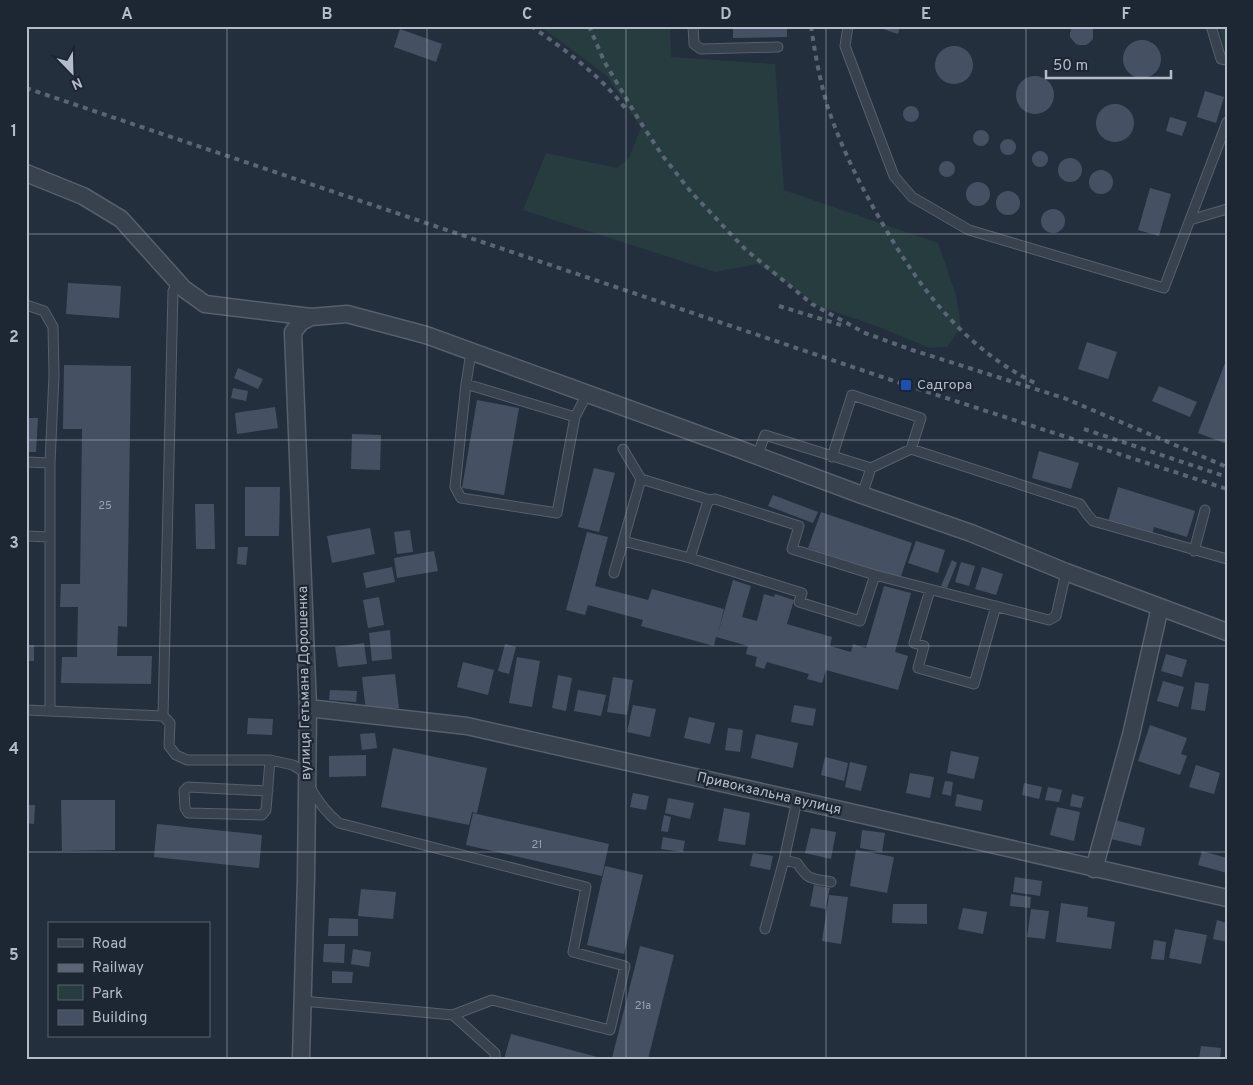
<svg xmlns="http://www.w3.org/2000/svg" width="1253" height="1085" font-family="Overpass,sans-serif">
	<style>
		.green { fill: #263c3f }
		.building { fill: #455162 }
		.lines { fill: none; stroke-linecap: round; stroke-linejoin: round }
		.service-casing { stroke: #565f6c; stroke-width: 11 }
		.minor-casing { stroke: #565f6c; stroke-width: 19 }
		.service { stroke: #38414e; stroke-width: 9 }
		.minor { stroke: #38414e; stroke-width: 16 }
		.rail { stroke: #5a6575; stroke-width: 4; stroke-dasharray: 5 5; stroke-linecap: butt }
		.grid { fill: none; stroke: #b4bcc9; stroke-width: 1; stroke-opacity: 0.55 }
		.transit-dot { fill: #1a4fb4; stroke: #1d2633; stroke-width: 2 }
		.labels { text-anchor: middle; dominant-baseline: central; stroke-width: 4.5; stroke-linejoin: round; paint-order: stroke }
		.number-label { font-size: 11px; fill: #98a1af }
		.poi-label { font-size: 14px; fill: #b4bcc9; stroke: #1d2633; text-anchor: start }
		.street-label { font-size: 14px; fill: #b4bcc9; stroke: #1d2633 }
		.neatline { fill: none; stroke: #b4bcc9; stroke-width: 2 }
		.grid-label { font-size: 16px; text-anchor: middle; font-weight: bold; fill: #b4bcc9 }
	</style>
	<rect width="100%" height="100%" fill="#242f3e"/>
	<path class="green" d="M 540,26 L 670,26 L 671,57 L 775,64 L 784,190 L 938,243 L 956,295 L 961,327 L 947,347 L 930,348 L 874,325 L 820,307 L 758,264 L 715,272 L 523,210 L 546,153 L 617,168 L 629,158 L 641,128 L 607,76 Z
		M 1219,26 L 1227,26 L 1227,48 L 1224,47 Z"/>
	<path class="building" d="M 733,26 L 787,26 L 787,37 L 733,38 Z
		M 874,26 L 900,26 L 898,34 Z
		M 1072,26 L 1091,26 L 1093,29 L 1093,39 L 1089,43 L 1086,45 L 1079,45 L 1076,44 L 1070,37 L 1070,33 Z
		M 400,29 L 442,44 L 436,62 L 394,47 Z
		M1123 59a19 19 0 1 1 38 0a19 19 0 1 1-38 0Z
		M935 65a19 19 0 1 1 38 0a19 19 0 1 1-38 0Z
		M1016 95a19 19 0 1 1 38 0a19 19 0 1 1-38 0Z
		M 1205,91 L 1224,97 L 1216,123 L 1197,117 Z
		M1096 123a19 19 0 1 1 38 0a19 19 0 1 1-38 0Z
		M903 114a8 8 0 1 1 16 0a8 8 0 1 1-16 0Z
		M 1170,117 L 1187,122 L 1182,136 L 1166,131 Z
		M973 138a8 8 0 1 1 16 0a8 8 0 1 1-16 0Z
		M1000 147a8 8 0 1 1 16 0a8 8 0 1 1-16 0Z
		M1032 159a8 8 0 1 1 16 0a8 8 0 1 1-16 0Z
		M1058 170a12 12 0 1 1 24 0a12 12 0 1 1-24 0Z
		M939 169a8 8 0 1 1 16 0a8 8 0 1 1-16 0Z
		M1089 182a12 12 0 1 1 24 0a12 12 0 1 1-24 0Z
		M966 194a12 12 0 1 1 24 0a12 12 0 1 1-24 0Z
		M 1150,188 L 1171,194 L 1159,236 L 1138,230 Z
		M996 203a12 12 0 1 1 24 0a12 12 0 1 1-24 0Z
		M1041 221a12 12 0 1 1 24 0a12 12 0 1 1-24 0Z
		M 68,283 L 121,286 L 119,318 L 66,314 Z
		M 1087,342 L 1117,352 L 1108,379 L 1078,369 Z
		M 1227,358 L 1227,444 L 1198,433 Z
		M 64,365 L 131,366 L 127,627 L 118,626 L 117,656 L 152,656 L 151,684 L 61,683 L 62,657 L 77,657 L 78,607 L 60,607 L 61,584 L 80,584 L 82,429 L 63,429 Z
		M 238,368 L 263,379 L 258,389 L 234,378 Z
		M 1159,386 L 1197,402 L 1190,417 L 1152,401 Z
		M 233,388 L 248,391 L 246,401 L 231,398 Z
		M 477,400 L 519,408 L 504,495 L 462,488 Z
		M 275,407 L 278,428 L 237,434 L 235,413 Z
		M 26,418 L 38,418 L 36,452 L 26,452 Z
		M 352,434 L 381,435 L 380,470 L 351,469 Z
		M 1039,451 L 1079,463 L 1071,489 L 1032,478 Z
		M 594,468 L 615,473 L 599,532 L 578,527 Z
		M 245,487 L 280,487 L 279,536 L 245,536 Z
		M 1118,487 L 1195,511 L 1187,537 L 1154,527 L 1152,535 L 1108,522 Z
		M 773,495 L 818,512 L 813,523 L 768,506 Z
		M 195,504 L 214,504 L 215,549 L 196,549 Z
		M 821,512 L 912,543 L 900,579 L 808,548 Z
		M 370,528 L 375,554 L 332,563 L 327,536 Z
		M 410,530 L 413,552 L 397,554 L 394,532 Z
		M 587,532 L 608,537 L 595,586 L 648,600 L 652,589 L 724,609 L 718,633 L 733,580 L 751,586 L 742,617 L 757,621 L 764,594 L 774,597 L 775,594 L 794,600 L 787,624 L 832,637 L 830,646 L 851,652 L 853,644 L 866,648 L 884,586 L 911,593 L 895,652 L 908,656 L 898,690 L 826,670 L 822,683 L 807,679 L 809,674 L 767,662 L 764,669 L 755,666 L 757,657 L 746,654 L 748,646 L 716,637 L 714,646 L 641,626 L 643,620 L 588,605 L 585,615 L 566,610 Z
		M 916,541 L 945,550 L 938,573 L 908,563 Z
		M 238,547 L 248,547 L 246,565 L 237,564 Z
		M 26,548 L 28,548 L 28,567 L 26,567 Z
		M 434,551 L 438,571 L 397,578 L 394,558 Z
		M 952,560 L 957,563 L 947,588 L 941,586 Z
		M 961,562 L 975,566 L 969,586 L 955,582 Z
		M 392,567 L 395,582 L 366,588 L 363,573 Z
		M 982,567 L 1003,574 L 996,595 L 975,589 Z
		M 379,597 L 384,625 L 368,628 L 363,600 Z
		M 390,630 L 392,659 L 372,661 L 369,633 Z
		M 364,643 L 367,664 L 338,667 L 335,647 Z
		M 505,644 L 516,647 L 509,674 L 498,671 Z
		M 26,645 L 34,645 L 34,661 L 28,661 L 28,670 L 26,670 Z
		M 1166,654 L 1187,660 L 1182,677 L 1161,671 Z
		M 517,657 L 540,661 L 532,707 L 509,703 Z
		M 463,662 L 494,670 L 488,695 L 457,687 Z
		M 395,674 L 399,708 L 366,712 L 362,677 Z
		M 558,675 L 572,678 L 566,711 L 552,708 Z
		M 613,677 L 633,680 L 627,715 L 607,712 Z
		M 1163,681 L 1184,687 L 1178,707 L 1157,701 Z
		M 1195,682 L 1209,684 L 1205,711 L 1191,709 Z
		M 330,690 L 357,691 L 356,702 L 329,700 Z
		M 578,690 L 606,695 L 601,716 L 574,711 Z
		M 633,705 L 656,709 L 650,737 L 627,732 Z
		M 794,705 L 816,709 L 813,726 L 791,722 Z
		M 689,717 L 715,723 L 710,744 L 684,738 Z
		M 248,718 L 273,719 L 272,735 L 247,734 Z
		M 1150,725 L 1187,738 L 1181,754 L 1187,756 L 1180,775 L 1138,761 Z
		M 728,728 L 743,730 L 740,752 L 725,750 Z
		M 375,733 L 377,748 L 362,750 L 360,734 Z
		M 756,734 L 798,743 L 793,768 L 751,758 Z
		M 393,748 L 487,768 L 477,813 L 472,812 L 469,825 L 381,807 Z
		M 951,751 L 979,757 L 974,779 L 947,773 Z
		M 366,755 L 366,776 L 329,777 L 329,756 Z
		M 825,757 L 848,763 L 844,781 L 821,775 Z
		M 850,762 L 867,766 L 861,791 L 845,787 Z
		M 1196,765 L 1220,773 L 1214,794 L 1189,787 Z
		M 910,773 L 934,777 L 930,798 L 906,793 Z
		M 945,781 L 953,782 L 951,796 L 942,794 Z
		M 1024,783 L 1042,787 L 1039,799 L 1022,795 Z
		M 1048,787 L 1062,790 L 1059,802 L 1045,800 Z
		M 633,793 L 649,796 L 646,810 L 630,807 Z
		M 957,794 L 983,800 L 981,811 L 955,806 Z
		M 1072,794 L 1084,797 L 1081,808 L 1070,806 Z
		M 668,798 L 694,803 L 690,819 L 665,813 Z
		M 61,800 L 115,800 L 115,850 L 62,851 Z
		M 26,805 L 35,805 L 34,824 L 26,823 Z
		M 1057,807 L 1080,812 L 1074,841 L 1050,835 Z
		M 724,808 L 750,813 L 745,845 L 718,841 Z
		M 473,813 L 609,844 L 602,876 L 466,845 Z
		M 664,815 L 671,817 L 668,832 L 661,831 Z
		M 1115,820 L 1145,828 L 1141,846 L 1111,839 Z
		M 157,824 L 262,835 L 259,868 L 154,857 Z
		M 811,828 L 836,832 L 831,859 L 805,853 Z
		M 862,830 L 885,833 L 882,852 L 860,848 Z
		M 663,837 L 685,841 L 683,852 L 661,849 Z
		M 856,850 L 894,857 L 887,893 L 850,886 Z
		M 1202,851 L 1227,858 L 1227,873 L 1198,865 Z
		M 753,853 L 773,856 L 770,870 L 750,866 Z
		M 605,866 L 643,875 L 624,954 L 587,945 Z
		M 1015,877 L 1042,881 L 1040,896 L 1013,892 Z
		M 814,885 L 830,888 L 825,909 L 810,906 Z
		M 361,889 L 396,892 L 393,919 L 358,916 Z
		M 1011,894 L 1031,897 L 1030,908 L 1010,906 Z
		M 829,895 L 848,897 L 841,944 L 822,941 Z
		M 1061,903 L 1088,907 L 1087,917 L 1115,922 L 1111,949 L 1056,942 Z
		M 893,904 L 927,904 L 927,924 L 892,923 Z
		M 963,908 L 987,912 L 983,934 L 958,929 Z
		M 1031,909 L 1049,911 L 1045,939 L 1027,937 Z
		M 329,918 L 358,919 L 358,936 L 328,936 Z
		M 1217,920 L 1227,923 L 1227,942 L 1213,939 Z
		M 1175,929 L 1207,935 L 1201,964 L 1169,958 Z
		M 1154,940 L 1166,942 L 1164,960 L 1151,959 Z
		M 324,944 L 345,944 L 344,963 L 323,962 Z
		M 640,946 L 674,955 L 648,1059 L 616,1059 L 612,1058 Z
		M 353,949 L 371,952 L 369,967 L 351,964 Z
		M 332,971 L 353,972 L 352,983 L 332,983 Z
		M 511,1034 L 601,1058 L 601,1059 L 504,1059 Z
		M 1201,1046 L 1221,1048 L 1220,1059 L 1199,1059 Z"/>
	<g class="lines">
		<g class="service-casing">
			<path id="service" d="M 693,26 L 694,44 L 701,49 L 778,47
				M 848,26 L 845,46 L 894,176 L 912,197 L 969,230 L 1164,288 L 1227,122
				M 1211,26 L 1221,59 L 1227,60
				M 1190,220 L 1227,209
				M 26,305 L 44,311 L 53,327 L 54,375 L 50,463
				M 466,384 L 471,352
				M 575,417 L 557,513 L 461,498 L 455,487 L 466,384 L 575,417 L 587,394
				M 623,449 L 641,479
				M 757,456 L 765,435 L 871,468
				M 832,457 L 852,395 L 921,418 L 911,449 L 1080,504 L 1087,514 L 1093,521 L 1227,559
				M 26,462 L 50,463 L 50,711
				M 862,495 L 871,468 L 911,449
				M 26,536 L 50,537
				M 623,541 L 690,558
				M 1194,551 L 1205,510
				M 614,573 L 641,479 L 710,500
				M 875,575 L 860,621 L 799,602 L 802,593 L 690,558 L 707,504 L 710,500 L 715,499 L 799,526 L 792,549 L 875,575 L 1049,620 L 1056,616 L 1066,572
				M 930,590 L 914,643 L 924,646 L 918,668 L 974,684 L 996,606
				M 26,710 L 163,716 L 170,723 L 169,746 L 176,755 L 187,760 L 270,760 L 293,765 L 307,774
				M 163,716 L 173,291 L 178,282
				M 268,791 L 188,787 L 184,791 L 185,808 L 188,813 L 262,815 L 266,810 L 270,760
				M 784,860 L 797,863 C 809,881 811,878 831,882
				M 765,929 L 784,860 L 797,800
				M 303,1001 L 453,1015 L 492,1000 L 610,1030 L 625,966 L 573,952 L 586,887 L 339,823 C 326,813 317,800 309,786
				M 453,1015 L 495,1053 L 495,1059"/>
		</g>
		<g class="minor-casing">
			<path id="minor" d="M 26,173 L 83,196 L 121,219 L 184,289 L 205,304 L 311,317 L 347,314 L 426,335 L 739,449 L 862,495 L 971,533 L 1066,572 L 1227,632
				M 308,708 L 467,726 L 797,800 L 1227,898
				M 1094,869 L 1131,735 L 1160,607
				M 301,1059 L 306,878 L 308,708 L 293,332 L 301,322 L 311,317"/>
		</g>
		<use href="#service" class="service"/>
		<use href="#minor" class="minor"/>
		<path class="rail" d="M 531,26 C 565,50 599,74 625,108
			M 589,26 L 604,61 L 639,120 L 662,155 L 691,192 L 745,249 L 812,304 L 865,333 L 912,350 L 1064,398 L 1227,467
			M 811,26 C 815,54 820,81 828,108 C 841,146 857,179 877,214 C 917,285 961,346 1035,383
			M 26,88 L 906,385 L 1227,489
			M 779,306 L 841,325
			M 1084,429 L 1227,477"/>
	</g>
	<path class="grid" d="M 227,26 L 227,1059M 427,26 L 427,1059M 626,26 L 626,1059M 826,26 L 826,1059M 1026,26 L 1026,1059M 26,234 L 1227,234M 26,440 L 1227,440M 26,646 L 1227,646M 26,852 L 1227,852"/>
	<rect class="transit-dot" x="900" y="379" width="12" height="12" rx="2.5"/>
	<g class="labels">
		<g class="number-label">
			<text x="105" y="506">25</text>
			<text x="537" y="845">21</text>
			<text x="643" y="1006">21а</text>
		</g>
		<g class="poi-label">
			<text x="917" y="385">Садгора</text>
		</g>
		<g class="street-label">
			<text transform="translate(305 683) rotate(-91)">вулиця Гетьмана Дорошенка</text>
			<text transform="translate(769 794) rotate(13)">Привокзальна вулиця</text>
		</g>
	</g>
	<rect width="1253" height="1085" fill="none" stroke="#1d2633" stroke-width="55"/>
	<rect x="48" y="922" width="162" height="115" fill="#1d2633" stroke="#59626f"/>
	<rect x="58" y="939" width="25" height="8" fill="#38414e" stroke="#59626f"/>
	<text x="92" y="948" font-size="15" fill="#b4bcc9">Road</text>
	<rect x="58" y="964" width="25" height="8" fill="#5a6575" stroke="#59626f"/>
	<text x="92" y="972" font-size="15" fill="#b4bcc9">Railway</text>
	<rect x="58" y="985" width="25" height="15" fill="#263c3f" stroke="#59626f"/>
	<text x="92" y="998" font-size="15" fill="#b4bcc9">Park</text>
	<rect x="58" y="1010" width="25" height="15" fill="#455162" stroke="#59626f"/>
	<text x="92" y="1022" font-size="15" fill="#b4bcc9">Building</text>
	<g transform="translate(72 72) rotate(157)" stroke="#1d2633" stroke-width="4" paint-order="stroke">
	<path d="M0-4L9 19L0 12L-9 19Z" fill="#b4bcc9"/>
	<text y="-8" font-size="14" font-weight="bold" text-anchor="middle" fill="#b4bcc9">N</text>
	</g>
	<path d="M1046 70v8h125v-8" fill="none" stroke="#b4bcc9" stroke-width="2.5"/>
	<text x="1053" y="70" font-size="15" fill="#b4bcc9" stroke="#1d2633" stroke-width="4" paint-order="stroke">50 m</text>
	<rect x="28" y="28" width="1198" height="1030" class="neatline"/>
	<g class="grid-label">
		<text x="127" y="19">A</text>
		<text x="327" y="19">B</text>
		<text x="527" y="19">C</text>
		<text x="726" y="19">D</text>
		<text x="926" y="19">E</text>
		<text x="1126" y="19">F</text>
		<text x="14" y="136">1</text>
		<text x="14" y="342">2</text>
		<text x="14" y="548">3</text>
		<text x="14" y="754">4</text>
		<text x="14" y="960">5</text>
	</g>
</svg>
